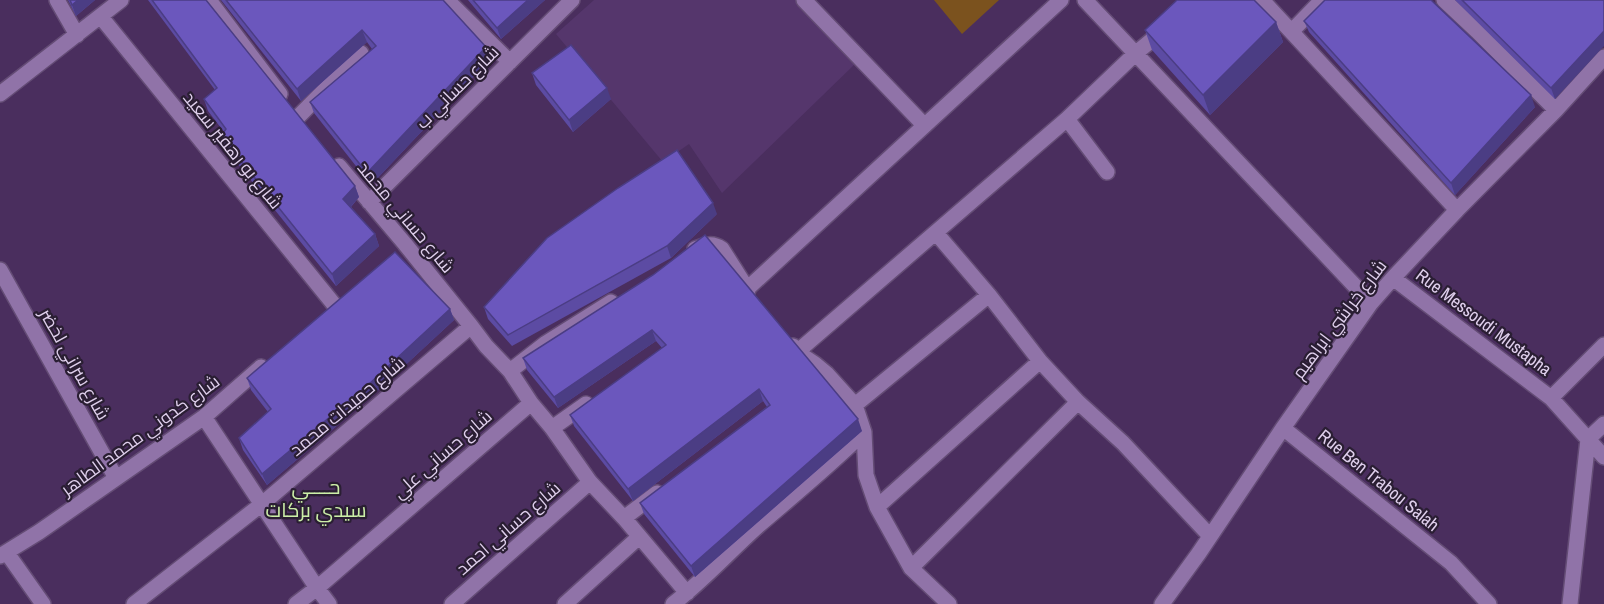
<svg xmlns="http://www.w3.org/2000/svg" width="1604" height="604" font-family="'Archivo Narrow',Cairo,sans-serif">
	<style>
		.built { fill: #55366c }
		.green { fill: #7b521e }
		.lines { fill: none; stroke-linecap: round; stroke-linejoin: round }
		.street-casing { stroke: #644c75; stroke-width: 18 }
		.street { stroke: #9073a8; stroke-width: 15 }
		.wall { fill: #5c4ba3 }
		.shaded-wall { fill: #4b3d84 }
		.building { fill: #6b57bd; stroke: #4b3d84; stroke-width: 1.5 }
		.labels { text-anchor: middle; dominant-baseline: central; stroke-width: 4.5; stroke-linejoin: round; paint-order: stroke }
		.street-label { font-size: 18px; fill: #dfcfec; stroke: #2a1e33 }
		.neighbourhood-label { font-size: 20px; fill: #ccefa8; stroke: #2a1e33 }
	</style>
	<rect width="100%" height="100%" fill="#4a2e5e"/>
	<path class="built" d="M 594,0 L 797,0 L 856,63 L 722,193 L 689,144 L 663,162 L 556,34 Z"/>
	<path class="green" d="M 934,0 L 999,0 L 962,34 Z"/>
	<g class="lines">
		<g class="street-casing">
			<path id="street" d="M 57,0 L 77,35
				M 209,0 L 280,94
				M 447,0 L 510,62
				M 804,0 L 924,125
				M 1085,0 L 1371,303
				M 1262,0 L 1457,210
				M 1444,0 L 1477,31 L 1556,110
				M 101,17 L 336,307
				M 1292,31 L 1322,0
				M 0,94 L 121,0
				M 298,117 L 361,53
				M 1067,119 L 1107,172
				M 339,166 L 405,244 L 471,326 L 486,346 L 510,371 L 531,403 L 552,428 L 590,482 L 624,518 L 687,593
				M 369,202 L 572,0
				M 936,233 L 989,295 L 1040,361 L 1078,402 L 1123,443 L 1210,536
				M 695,249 C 705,245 712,242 722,249 L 748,290
				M 0,270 L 116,478
				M 1393,278 L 1551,398 L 1604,457
				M 747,289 L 1061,0
				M 793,346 L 797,352 L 815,364 L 827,374 L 855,405 L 864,432 L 866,475 L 877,507 L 911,568 L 949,604
				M 797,352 L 1067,119 L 1136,53 L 1164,30
				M 510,371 L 546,343 L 611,302
				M 1551,398 L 1604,345
				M 855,405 L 989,295
				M 204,417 L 317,588 L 329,604
				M 552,428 L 586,404
				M 1283,428 L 1451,563 L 1489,604
				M 877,507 L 1040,361
				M 624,518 L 657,493
				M 7,553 L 43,604
				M 0,556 L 39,532 L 204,417 L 261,367
				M 911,568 L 1078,402
				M 134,604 L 262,504 L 471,326
				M 296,604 L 317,588 L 531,403
				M 452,604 L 590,482
				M 565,604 L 639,537
				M 673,604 C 703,581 729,552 758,526 C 794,495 831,465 864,432
				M 1162,604 L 1199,553 L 1283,428 L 1371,303 L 1393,278 L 1457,210 L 1556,110 L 1604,57
				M 1570,604 L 1588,439 L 1604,424"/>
		</g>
		<use href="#street" class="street"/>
	</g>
	<path class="wall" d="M 68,0 L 95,0 L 76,16 Z
		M 148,0 L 206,0 L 355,186 L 359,197 L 351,207 L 375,234 L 379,246 L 336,286 L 225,148 L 221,136 L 224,132 L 208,111 L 204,99 L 215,90 Z
		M 221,0 L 279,0 L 491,58 L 371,185 L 314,113 L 310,102 L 372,49 L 367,42 L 301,101 Z
		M 468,0 L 545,0 L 501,39 Z
		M 1455,0 L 1604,0 L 1555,99 Z
		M 1304,21 L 1535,107 L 1455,195 L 1309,32 Z
		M 1276,22 L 1283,42 L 1210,115 L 1152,50 L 1145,30 Z
		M 532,73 L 611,99 L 573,132 L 536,85 Z
		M 717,214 L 671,258 L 512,346 L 488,319 L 484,307 Z
		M 653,275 L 862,431 L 695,577 L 644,514 L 640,503 L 767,407 L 763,401 L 633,501 L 574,426 L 570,415 L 662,348 L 656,341 L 558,408 L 527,370 L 523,358 Z
		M 450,309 L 454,320 L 373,395 L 267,485 L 243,450 L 239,438 L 268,412 L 251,390 L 247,378 Z"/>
	<path class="shaded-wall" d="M 78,0 L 95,0 L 76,16 L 72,5 Z
		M 528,0 L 545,0 L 501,39 L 497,28 Z
		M 1276,22 L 1283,42 L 1210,115 L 1203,95 Z
		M 362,30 L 367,42 L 301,101 L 297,89 Z
		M 1604,31 L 1604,46 L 1555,99 L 1551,88 Z
		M 486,47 L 491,58 L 371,185 L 367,173 Z
		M 607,88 L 611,99 L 573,132 L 569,120 Z
		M 1531,95 L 1535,107 L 1455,195 L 1451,183 Z
		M 355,186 L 359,197 L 348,210 L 343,199 Z
		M 713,203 L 717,214 L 671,258 L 667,246 Z
		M 375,234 L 379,246 L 336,286 L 332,274 Z
		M 450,309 L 454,320 L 373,395 L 267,485 L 262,474 Z
		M 652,330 L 656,341 L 558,408 L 554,397 Z
		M 759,389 L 763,401 L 633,501 L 628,489 Z
		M 858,419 L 862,431 L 695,577 L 691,566 Z"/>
	<path class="building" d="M 70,0 L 78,0 L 72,5 Z
		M 152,0 L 206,0 L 355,186 L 343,199 L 375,234 L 332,274 L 221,136 L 226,129 L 204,99 L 217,88 Z
		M 226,0 L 443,0 L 486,47 L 367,173 L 310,102 L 376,46 L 362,30 L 297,89 Z
		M 473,0 L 528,0 L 497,28 Z
		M 1177,0 L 1254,0 L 1276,22 L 1203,95 L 1145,30 Z
		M 1325,0 L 1431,0 L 1531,95 L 1451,183 L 1304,21 Z
		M 1462,0 L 1604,0 L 1604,31 L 1551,88 Z
		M 571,45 L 607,88 L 569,120 L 532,73 Z
		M 677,150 L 713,203 L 667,246 L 508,335 L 484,307 L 547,238 L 618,188 Z
		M 705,235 L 858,419 L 691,566 L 640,503 L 770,405 L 759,389 L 628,489 L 570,415 L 666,345 L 652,330 L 554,397 L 523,358 L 653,275 Z
		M 395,252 L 450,309 L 369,384 L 262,474 L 239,438 L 271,409 L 247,378 Z"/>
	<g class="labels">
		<g class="street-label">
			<text transform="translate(457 87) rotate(-45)">شارع حساني ب</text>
			<text transform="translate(233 150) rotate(51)">شارع بو رهفير سعيد</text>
			<text transform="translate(406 217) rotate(50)">شارع حساني محمد</text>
			<text transform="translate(1339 319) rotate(-53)">شارع خراشي ابراهيم</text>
			<text transform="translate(1484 322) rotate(37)">Rue Messoudi Mustapha</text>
			<text transform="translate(75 364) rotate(61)">شارع سراني لخضر</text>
			<text transform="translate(347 406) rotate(-40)">شارع حميدات محمد</text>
			<text transform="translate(140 435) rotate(-36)">شارع كدوني محمد الطاهر</text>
			<text transform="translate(442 454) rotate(-41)">شارع حساني علي</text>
			<text transform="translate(1379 480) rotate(39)">Rue Ben Trabou Salah</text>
			<text transform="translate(508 528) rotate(-41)">شارع حساني احمد</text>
		</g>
		<g class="neighbourhood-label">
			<text x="316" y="486">حــــي<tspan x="316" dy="23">سيدي بركات</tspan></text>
		</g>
	</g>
</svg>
